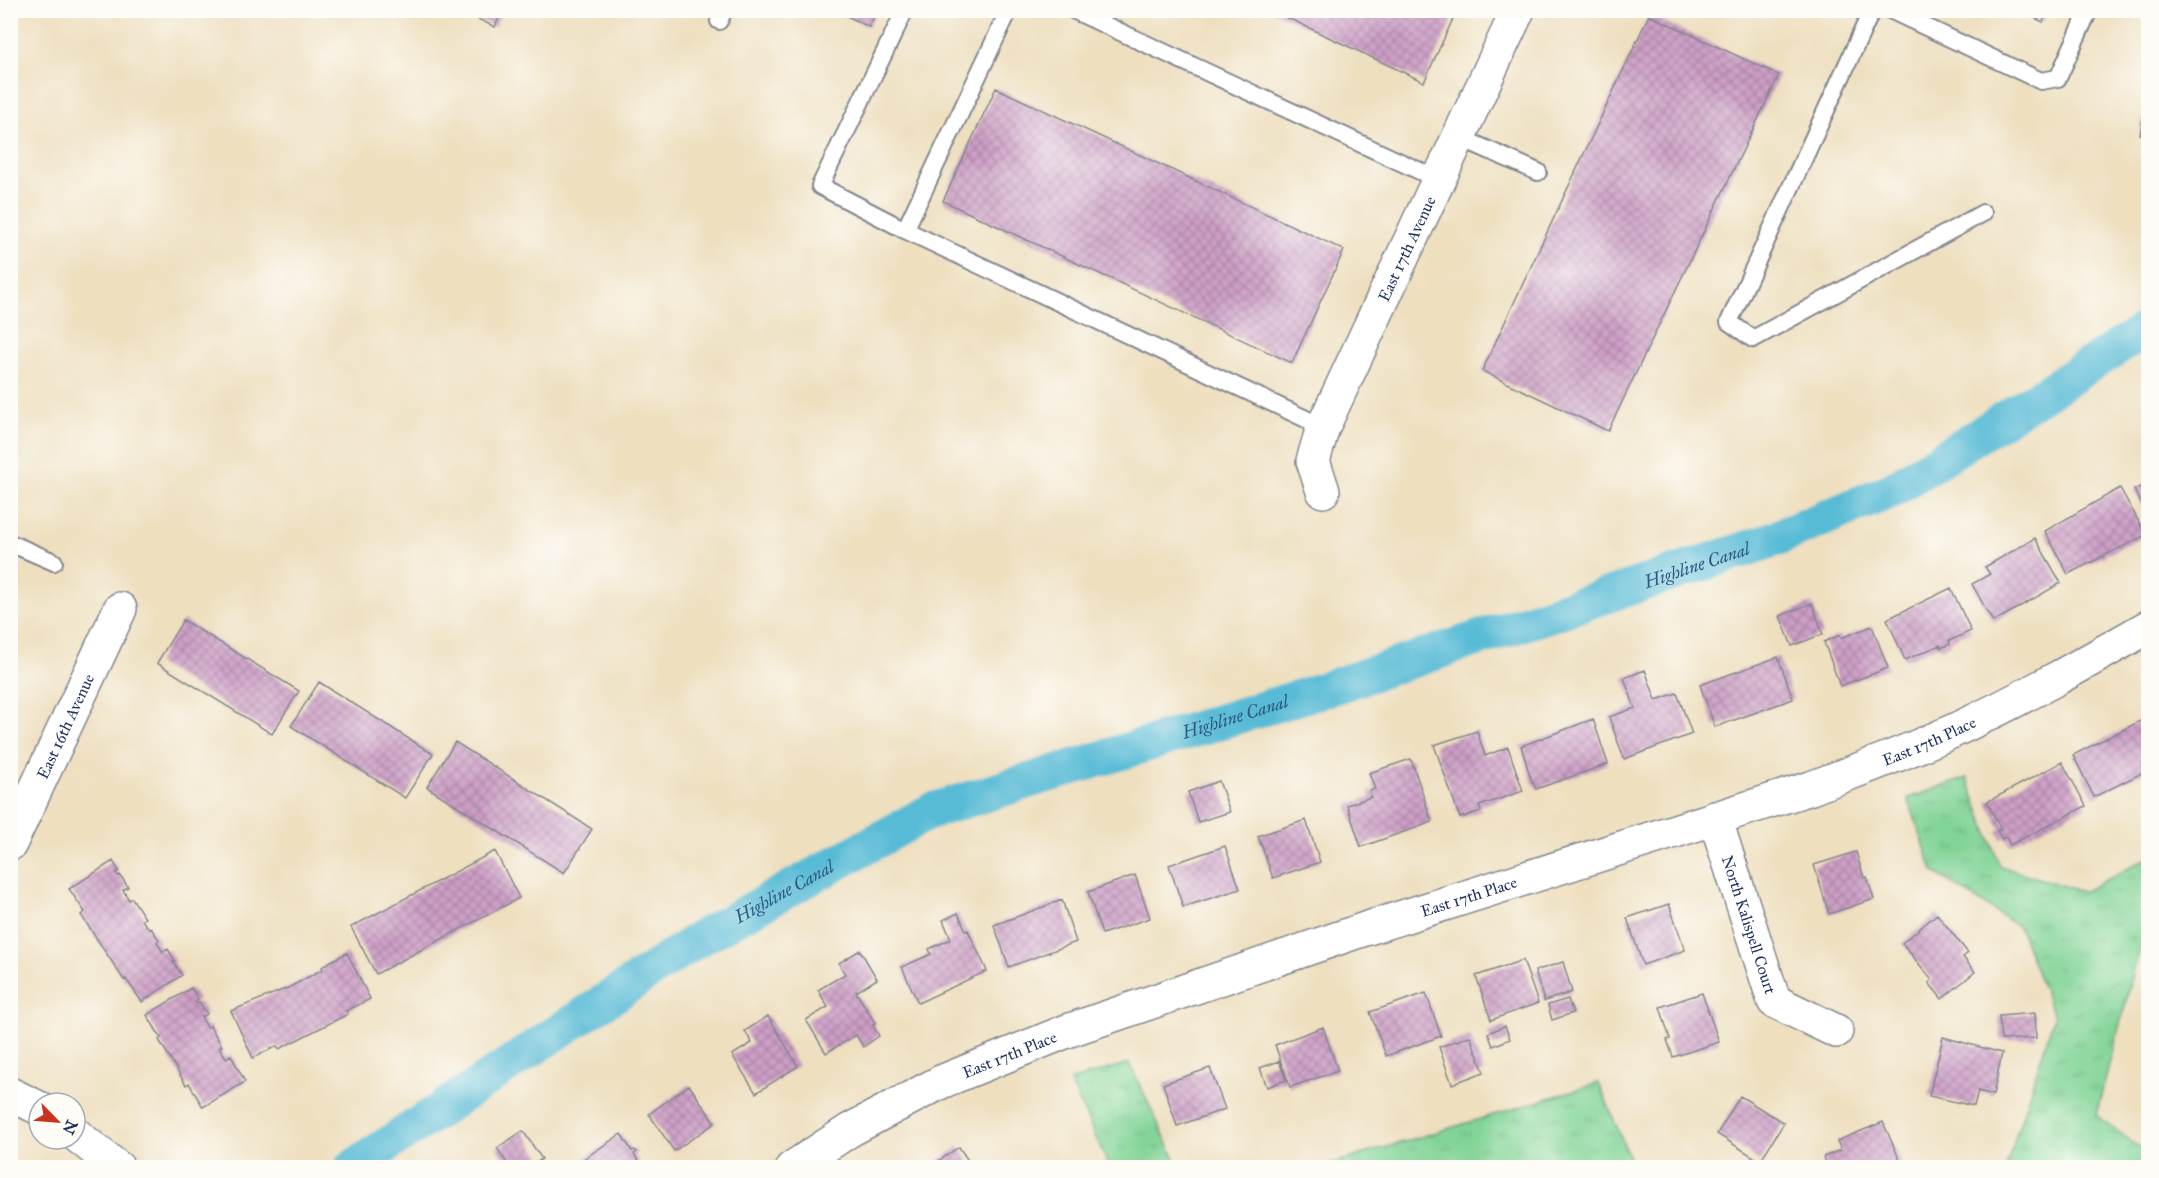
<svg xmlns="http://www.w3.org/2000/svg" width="2159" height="1178" viewBox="0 0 2159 1178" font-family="'IM FELL Great Primer',serif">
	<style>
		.grass { fill: url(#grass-tufts); stroke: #4e827a; stroke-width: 1.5 }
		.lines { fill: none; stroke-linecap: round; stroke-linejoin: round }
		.canal { stroke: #58bbd6; stroke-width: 36 }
		.building { fill: url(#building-cross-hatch) }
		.lane-casing { stroke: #84878e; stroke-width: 20 }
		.street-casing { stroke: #84878e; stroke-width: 36 }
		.lane { stroke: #fff; stroke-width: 16 }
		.street { stroke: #fff; stroke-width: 33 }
		.labels { text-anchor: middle; stroke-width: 4.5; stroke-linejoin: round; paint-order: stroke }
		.street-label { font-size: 16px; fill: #1b2f5e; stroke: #fdfcf7 }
		.water-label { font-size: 18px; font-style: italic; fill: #2d5982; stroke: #fdfcf7 }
	</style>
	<defs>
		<pattern id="grass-tufts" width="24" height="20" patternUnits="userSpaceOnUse" patternTransform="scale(1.5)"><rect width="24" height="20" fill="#82d496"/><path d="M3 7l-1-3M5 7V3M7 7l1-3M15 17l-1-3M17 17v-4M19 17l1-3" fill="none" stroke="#70b684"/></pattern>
		<pattern id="building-cross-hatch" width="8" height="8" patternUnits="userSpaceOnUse" patternTransform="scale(1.5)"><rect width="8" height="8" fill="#ce9fc6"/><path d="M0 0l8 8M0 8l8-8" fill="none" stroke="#a682a4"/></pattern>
	</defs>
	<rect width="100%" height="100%" fill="#fdfcf7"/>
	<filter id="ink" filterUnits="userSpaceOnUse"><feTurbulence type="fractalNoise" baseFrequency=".0167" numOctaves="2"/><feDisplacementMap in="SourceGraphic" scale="12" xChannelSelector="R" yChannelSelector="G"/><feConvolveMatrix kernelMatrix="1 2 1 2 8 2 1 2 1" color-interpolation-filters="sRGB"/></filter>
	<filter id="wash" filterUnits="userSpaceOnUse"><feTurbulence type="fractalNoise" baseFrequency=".008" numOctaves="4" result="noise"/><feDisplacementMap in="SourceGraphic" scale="24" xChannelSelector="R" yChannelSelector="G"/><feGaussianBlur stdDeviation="1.35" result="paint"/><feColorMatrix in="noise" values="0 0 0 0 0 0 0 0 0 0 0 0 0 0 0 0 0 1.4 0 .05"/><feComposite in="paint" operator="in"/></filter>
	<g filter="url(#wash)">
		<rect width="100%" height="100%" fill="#eedfbf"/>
		<path class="grass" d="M1967 778 2000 866 2083 892 2148 858V917L2096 1115 2148 1154V1167H2006L2054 1017 2019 927 1933 871 1908 798Z
			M1129 1063 1179 1167H1110L1108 1164 1070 1081Z
			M1599 1083 1633 1167H1321Z"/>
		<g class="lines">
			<path class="canal" id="s1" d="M352 1168 702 937 931 811 1329 688 1767 542 1890 491 2148 328"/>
		</g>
		<g id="blocks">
			<path class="building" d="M459 10H502L495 27Z
				M835 10H877L869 27Z
				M1271 10H1457L1424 82Z
				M2018 10H2048L2043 22Z
				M1649 15 1779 75 1608 431 1482 371Z
				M996 88 1344 250 1292 363 943 201Z
				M2147 102H2148V136L2140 134Z
				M2148 483V516L2134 490Z
				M2120 488 2146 535 2068 574 2045 531Z
				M2035 538 2061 583 1993 622 1972 584 1990 574 1985 567Z
				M1951 588 1971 631 1949 641 1950 644 1941 648 1940 645 1905 660 1887 619Z
				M1812 603 1823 634 1792 646 1780 616Z
				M183 620 299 691 272 734 157 663Z
				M1872 626 1888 668 1840 686 1824 642 1840 635 1841 638Z
				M1778 657 1793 699 1715 727 1700 685Z
				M1645 670 1656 700 1677 693 1692 734 1624 759 1609 717 1635 708 1624 678Z
				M319 682 433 754 405 798 291 726Z
				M2146 718 2148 722V770L2094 797 2073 755Z
				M1593 719 1608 764 1536 789 1531 779 1521 746Z
				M1477 731 1485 756 1508 747 1523 791 1479 806 1481 811 1460 818 1434 745Z
				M455 742 592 829 564 873 427 787Z
				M1411 759 1432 822 1361 847 1347 805 1371 797 1369 791 1375 789 1369 773Z
				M2062 762 2086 806 2010 845 2006 837 2002 839 1997 831 2001 829 1987 802Z
				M1219 781 1230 812 1198 822 1188 792Z
				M1306 820 1320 862 1273 878 1258 836Z
				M1225 846 1240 889 1183 907 1169 865Z
				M495 851 519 898 376 974 351 927Z
				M1856 852 1864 878 1867 877 1874 899 1829 914 1814 865Z
				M113 861 119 871 116 873 118 876 120 875 128 887 123 890 129 900 132 898 145 918 142 920 149 929 151 928 159 940 157 942 163 952 168 949 175 961 173 962 182 975 142 1002 126 979 124 980 81 915 85 912 69 889Z
				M1135 875 1150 918 1102 934 1088 892Z
				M1062 900 1076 942 1009 967 994 925Z
				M1669 904 1685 950 1643 965 1627 918Z
				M958 913 966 931 968 930 987 971 918 1003 902 967 931 954 929 949 951 939 943 920Z
				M1937 914 1968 953 1963 957 1975 972 1942 999 1929 983 1932 980 1902 943Z
				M860 950 877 979 856 992 875 1023 873 1025 879 1036 863 1047 856 1035 826 1053 806 1020 828 1007 818 990 845 974 839 963Z
				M347 953 370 999 346 1011 348 1014 279 1049 277 1046 253 1058 231 1011 290 987 323 969 322 967 331 961Z
				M1523 960 1538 1003 1491 1020 1476 976Z
				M1563 962 1572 992 1544 1001 1535 971Z
				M191 988 198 999 195 1001 197 1004 199 1002 207 1014 201 1017 207 1027 210 1026 222 1046 219 1047 226 1058 231 1055 245 1082 203 1107 189 1083 186 1085 159 1040 161 1038 147 1015Z
				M1426 993 1441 1036 1386 1056 1370 1012Z
				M1702 993 1719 1042 1673 1057 1667 1040 1670 1039 1660 1007Z
				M1568 999 1573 1013 1552 1020 1548 1005Z
				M2035 1013 2036 1038 2001 1040 1999 1016Z
				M768 1016 798 1066 756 1093 732 1055 752 1043 745 1031Z
				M1505 1026 1510 1039 1493 1046 1488 1033Z
				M1323 1027 1338 1071 1290 1087 1275 1045Z
				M1470 1036 1484 1072 1452 1084 1439 1047Z
				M1943 1037 2002 1053 1993 1095 1978 1091 1974 1106 1929 1096Z
				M1279 1061 1286 1080 1267 1087 1260 1068Z
				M1210 1068 1225 1109 1177 1126 1163 1084Z
				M689 1085 715 1123 674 1151 649 1114Z
				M1740 1096 1784 1123 1760 1161 1717 1134Z
				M1883 1122 1901 1163 1890 1168H1827L1823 1157 1841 1150 1837 1141Z
				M523 1131 542 1159 528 1168H510L497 1148Z
				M621 1134 632 1151 635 1150 637 1152 634 1154 643 1168H570Z
				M959 1147 973 1168H928Z"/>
		</g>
	</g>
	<g filter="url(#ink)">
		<use href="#blocks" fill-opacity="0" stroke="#84878e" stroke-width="1.5"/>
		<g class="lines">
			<defs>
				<path id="lane" d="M905 10 820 186 905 230
					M1009 10 905 230 1323 427
					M1073 10 1439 180
					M1872 10 1729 322 1753 339 1983 213
					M1890 10 2041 81 2058 78 2089 10
					M719 21 724 10
					M1459 137 1538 172
					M10 543 54 562"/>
				<g id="street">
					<path id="s2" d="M1323 491 1313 461 1323 427 1518 10"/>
					<path id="s3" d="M1715 818 1774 1001 1836 1031"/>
					<path id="s4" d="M10 844 120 609"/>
					<path d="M10 1094 39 1108"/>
					<path d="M75 1134 118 1168"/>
					<path id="s5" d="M792 1168 850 1130 941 1082 1067 1031 1365 929 1811 788C1860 769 1909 752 1955 730 2022 699 2085 663 2148 627"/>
				</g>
			</defs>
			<use href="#lane" class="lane-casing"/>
			<use href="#street" class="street-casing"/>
			<use href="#lane" class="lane"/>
			<use href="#street" class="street"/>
		</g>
	</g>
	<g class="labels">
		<g class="street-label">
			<text dy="6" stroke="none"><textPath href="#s2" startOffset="264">East 17th Avenue</textPath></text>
			<text dy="6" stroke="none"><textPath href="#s4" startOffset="130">East 16th Avenue</textPath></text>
			<text dy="6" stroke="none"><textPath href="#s5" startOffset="1218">East 17th Place</textPath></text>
			<text dy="6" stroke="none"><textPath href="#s5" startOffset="732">East 17th Place</textPath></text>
			<text dy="6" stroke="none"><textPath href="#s3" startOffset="112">North Kalispell Court</textPath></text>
			<text dy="6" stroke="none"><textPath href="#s5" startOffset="246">East 17th Place</textPath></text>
		</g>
		<g class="water-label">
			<text dy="6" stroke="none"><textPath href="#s1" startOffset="1485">Highline Canal</textPath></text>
			<text dy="6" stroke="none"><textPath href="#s1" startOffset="999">Highline Canal</textPath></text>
			<text dy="6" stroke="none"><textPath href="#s1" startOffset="513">Highline Canal</textPath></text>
		</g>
	</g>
	<rect width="2159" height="1178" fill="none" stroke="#fdfcf7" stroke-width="36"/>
	<g transform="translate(57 1121) rotate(115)"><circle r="28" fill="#fdfcf7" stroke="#a3aaba" stroke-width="1.5"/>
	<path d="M0-4.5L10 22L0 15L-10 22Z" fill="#c8321e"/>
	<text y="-9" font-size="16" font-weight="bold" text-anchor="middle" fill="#1b2f5e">N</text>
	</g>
</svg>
